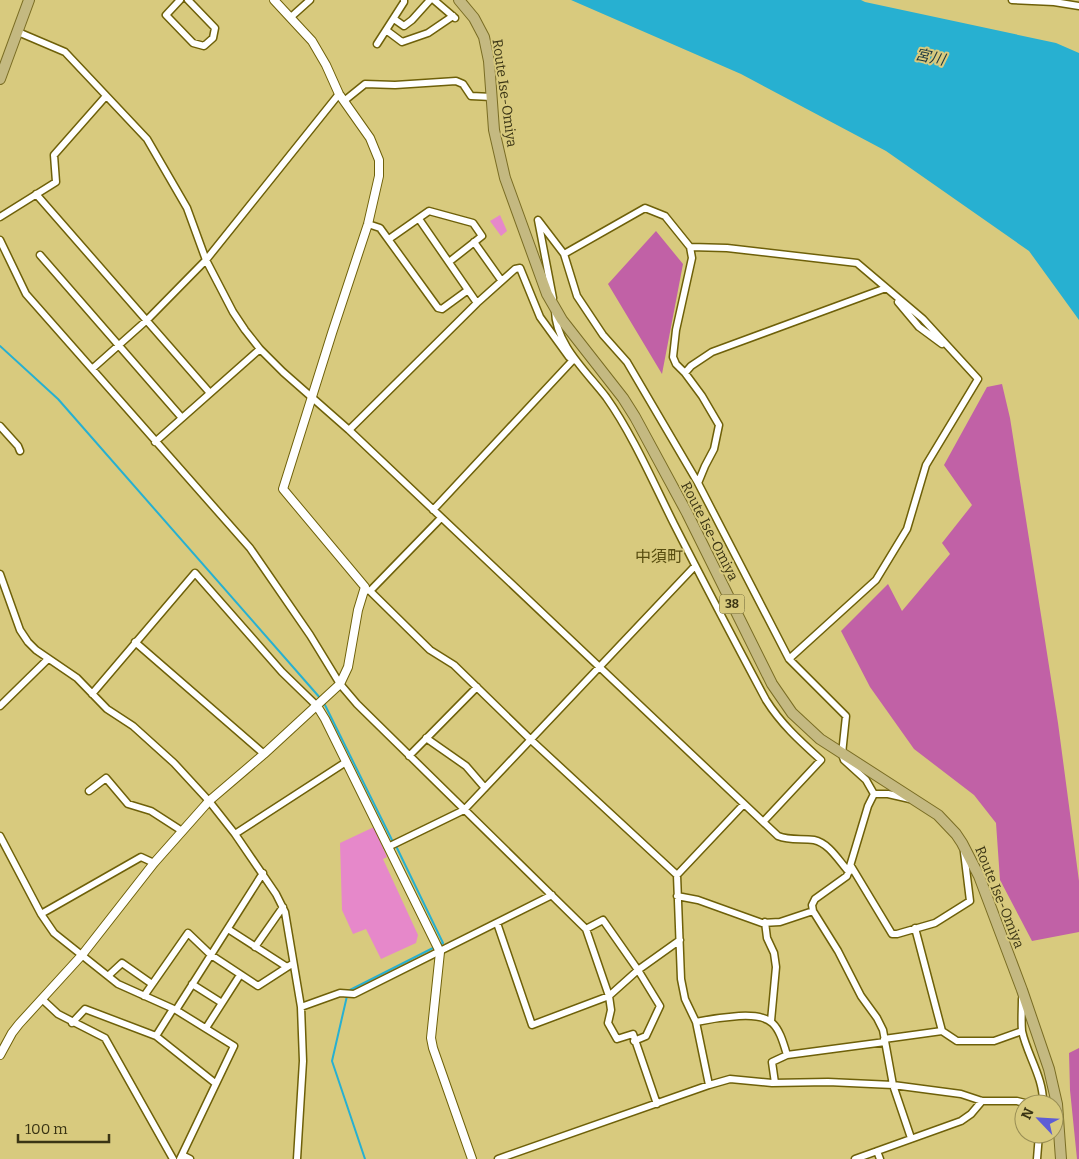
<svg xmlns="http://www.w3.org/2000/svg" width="1079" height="1159" viewBox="0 0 1079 1159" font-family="Bitter,'Noto Sans JP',serif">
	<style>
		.green { fill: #e688ca }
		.forest { fill: #c161a6 }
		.water { fill: #27b0d1 }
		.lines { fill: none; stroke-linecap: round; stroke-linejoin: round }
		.stream { stroke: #27b0d1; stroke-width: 2 }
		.minor-casing { stroke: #6e6009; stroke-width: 9 }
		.tertiary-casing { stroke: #6e6009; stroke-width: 10 }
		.primary-casing { stroke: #7a6d24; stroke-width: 12 }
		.minor { stroke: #fff; stroke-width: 6 }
		.tertiary { stroke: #fff; stroke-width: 8 }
		.primary { stroke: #c4b981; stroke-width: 10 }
		.labels { text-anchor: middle; stroke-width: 4; stroke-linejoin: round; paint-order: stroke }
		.shield { fill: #d8ca7e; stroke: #696134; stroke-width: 1 }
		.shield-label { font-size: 12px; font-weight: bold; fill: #3a3414 }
		.street-label { font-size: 14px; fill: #3a3414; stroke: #d8ca7e }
		.water-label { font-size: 15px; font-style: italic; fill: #1d3840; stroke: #d8ca7e }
		.quarter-label { font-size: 16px; fill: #574c0f; stroke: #d8ca7e }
	</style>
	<rect width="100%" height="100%" fill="#d8ca7e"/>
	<path class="green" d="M500 215 507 231 501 236 490 221Z
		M374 827 387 857 383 859 418 935 416 943 381 959 366 929 353 934 342 910 340 843Z"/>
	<path class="forest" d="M656 231 683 264 662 374 608 284Z
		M1002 384 1010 418 1058 723 1079 881V932L1032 941 1000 880 996 823 974 795 914 749 870 687 841 631 888 584 902 611 950 554 942 543 972 505 944 465 987 387Z
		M1079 1048V1159H1077L1070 1090 1069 1053Z"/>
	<path class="water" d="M571 0H861L865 2 1056 43 1079 53V320L1029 251 886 151 741 74Z"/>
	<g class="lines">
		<path class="stream" d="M0 346 58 399 321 699
			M324 703 393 842
			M396 846 443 943 439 945
			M348 991 435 947
			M347 996 332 1061 365 1159"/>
		<defs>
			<path id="minor" d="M180 0 166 15 193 43 204 46 213 38 215 28 188 0
				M434 0 455 18
				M1012 0 1054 2 1079 6
				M291 17 310 0
				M394 19 404 26 412 20 430 0
				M386 30 402 42 428 33 453 16
				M18 32 65 52 147 139 187 208 206 260 233 312 245 330 260 349 283 372 349 430 778 836C790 841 802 838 814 840 829 843 839 861 849 872
				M377 44 404 2V0
				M344 101 365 84 395 85 456 81 463 84 471 96 492 97
				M36 194 210 393
				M0 217 56 182 54 155 106 96
				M419 219 477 303
				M368 224 380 228 438 308 442 309 468 290
				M389 239 429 211 473 223 482 236 449 262
				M0 240 26 294 250 548 310 635 340 684 357 704 586 929 603 920 638 970 660 1006 646 1036 634 1041
				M474 242 501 280
				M564 254 645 208 665 216 690 247 727 248 857 263 923 319 978 379
				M40 255 182 418
				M553 298 538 220 564 254 577 296 603 335 627 362 698 483 789 659 846 716 842 754 844 760 866 780 874 794
				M898 302 919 327 942 344
				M555 310C555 344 587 372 606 397 633 435 653 482 674 524 704 583 735 642 766 700 781 724 800 741 821 760L763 822
				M92 369 147 320 206 260 339 94
				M685 373 676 364 673 357 676 330 692 258 690 247
				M0 426 18 446 20 451
				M349 430 477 303 515 269 520 268 540 317 569 357
				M155 442 260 349
				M698 483 705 466 714 449 719 425 702 396 685 373 691 366 712 352 886 288
				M433 510 572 361 575 360
				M0 574 20 630 28 642 36 650 77 678 107 709 133 726 174 763 209 801 235 834 276 894 285 912 301 1007 303 1061 297 1159
				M365 590 370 591 430 650 454 665 531 740 677 875
				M370 591 441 518
				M135 642 264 754
				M789 659 876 580 907 529 926 465 978 379
				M92 694 195 573 282 672 317 706
				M0 706 48 659
				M426 738 466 766 485 788
				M409 756 477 687
				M89 791 106 778 128 804 151 811 182 831
				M874 794 868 806 847 876 815 899 812 905 813 911 838 951 861 996 877 1018 883 1030 893 1085 911 1138
				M874 794H888L910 799
				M235 834 346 762
				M0 836 41 914 54 933 118 984 176 1010 263 873
				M388 847 464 810 695 566
				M851 866 892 934H897L935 923 970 901 964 852
				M677 896 698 900 762 923 780 922 813 911
				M41 914 141 857 154 863
				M765 922 767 938 774 953 776 967 771 1021
				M497 923 532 1025 609 996 638 970 680 940
				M915 928 942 1031
				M228 929 287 967
				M586 929 609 996 611 1010 608 1023 617 1039 633 1034 657 1104
				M255 947 283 907
				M108 976 122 963 152 984
				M192 984 222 1003
				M144 996 188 933 211 955 258 986 292 964
				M1022 999C1022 1009 1021 1021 1022 1031 1027 1055 1044 1078 1043 1104
				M43 1000 58 1014 105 1038 173 1159
				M301 1007 340 993 354 994 552 895
				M176 1010 234 1046 180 1159
				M696 1022C710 1019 724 1017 739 1016 773 1014 778 1024 787 1055L885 1042
				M72 1023 85 1009 156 1036 173 1009
				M206 1028 240 975
				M156 1036 215 1083
				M884 1039 942 1031 957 1041H994L1022 1031
				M775 1083 772 1062 787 1055
				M709 1085 696 1022 685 999 681 979 677 875 744 804
				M877 1151 880 1159
				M182 1155 190 1159
				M498 1159 709 1085 730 1079 772 1083 828 1082 893 1085 961 1094 982 1101H1017L1029 1104
				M855 1159 961 1121 971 1114 982 1101
				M1037 1159 1039 1134"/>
			<path id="tertiary" d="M317 706 325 719 440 952 431 1038 433 1048 472 1159
				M0 1055 12 1033 19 1024 82 955 154 863 209 801 264 754 340 684 348 667 358 610 365 587 283 489 332 333 368 224 379 176V160L370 138 339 94 326 65 312 41 274 0"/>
			<path id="primary" d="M459 0 474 18 484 37 489 61 494 130 505 178 547 294 562 320 623 398 635 417 687 513 772 684 792 713 820 739 938 815 956 834 962 843 979 876 1022 990 1049 1069 1057 1104 1061 1159
				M0 79 29 0"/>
		</defs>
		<use href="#minor" class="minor-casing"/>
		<use href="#tertiary" class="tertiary-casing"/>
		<use href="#primary" class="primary-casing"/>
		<use href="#minor" class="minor"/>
		<use href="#tertiary" class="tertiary"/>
		<use href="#primary" class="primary"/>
	</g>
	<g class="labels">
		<rect class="shield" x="719.5" y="594.5" width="25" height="19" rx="4"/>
		<g class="shield-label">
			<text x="732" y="608">38</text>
		</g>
		<g class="street-label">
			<text transform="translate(505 93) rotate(82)" y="5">Route Ise-Omiya</text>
			<text transform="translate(710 531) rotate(63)" y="5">Route Ise-Omiya</text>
			<text transform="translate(1000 897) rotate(68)" y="5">Route Ise-Omiya</text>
		</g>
		<g class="water-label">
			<text transform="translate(930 57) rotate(12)" y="5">宮川</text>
		</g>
		<g class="quarter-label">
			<text x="659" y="562">中須町</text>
		</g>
	</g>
	<g transform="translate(1039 1119) rotate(295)"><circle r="24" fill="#d8ca7e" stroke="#998e54"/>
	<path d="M0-4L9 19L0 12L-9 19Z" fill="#5e5dd5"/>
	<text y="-8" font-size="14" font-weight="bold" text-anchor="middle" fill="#3a3414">N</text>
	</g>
	<path d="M18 1134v8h91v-8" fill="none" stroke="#3a3414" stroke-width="2.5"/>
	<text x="25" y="1134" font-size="15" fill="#3a3414" stroke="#d8ca7e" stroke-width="4" paint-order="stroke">100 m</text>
</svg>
